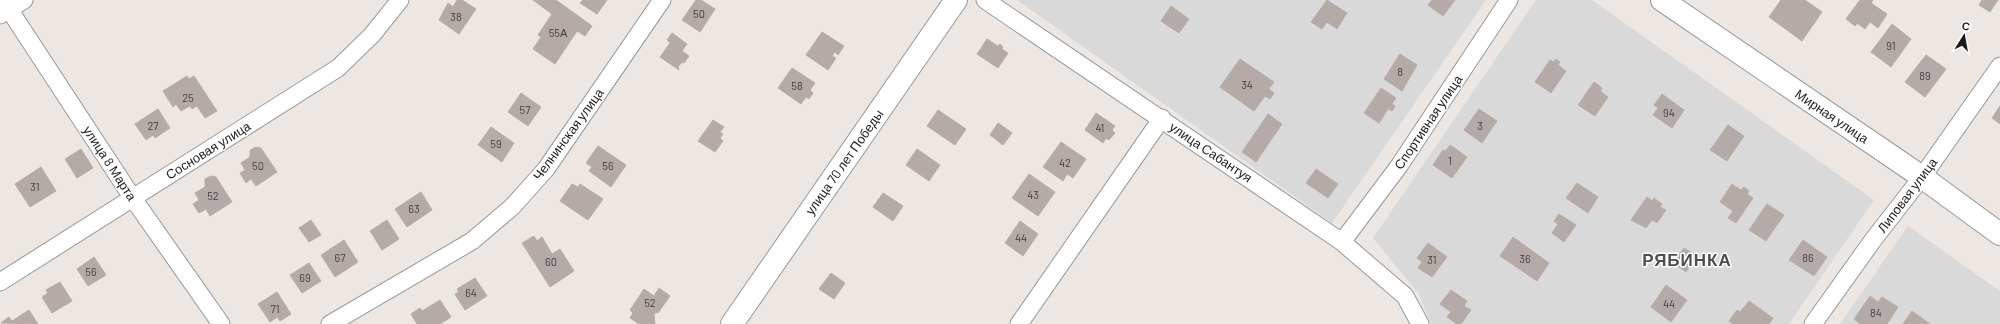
<svg xmlns="http://www.w3.org/2000/svg" width="2000" height="324" viewBox="0 0 2000 324" font-family="Barlow,sans-serif">
	<style>
		.residential { fill: #d9d9d9 }
		.building { fill: #b4aba8; stroke: #bbaca7 }
		.lines { fill: none; stroke-linecap: round; stroke-linejoin: round }
		.minor-casing { stroke: #989898; stroke-width: 19 }
		.tertiary-casing { stroke: #989898; stroke-width: 24 }
		.minor { stroke: #fff; stroke-width: 17 }
		.tertiary { stroke: #fff; stroke-width: 22 }
		.labels { text-anchor: middle; stroke-width: 3; stroke-linejoin: round; paint-order: stroke }
		.number-label { font-size: 11px; fill: #413f3e }
		.street-label { font-size: 13px; fill: #1b1b1b; stroke: #fff }
		.district-label { font-size: 17px; font-weight: bold; letter-spacing: 1px; fill: #4e4e4e; stroke: #fff }
	</style>
	<rect width="100%" height="100%" fill="#ece7e2"/>
	<path class="residential" d="M1017 0H1486L1332 223Z
		M1536 0H1592L1874 200 1789 324H1431L1419 294 1373 238Z
		M1908 226 2000 291V324H1840Z"/>
	<path class="building" d="M457 0H462L476 9 459 34 439 20 448 3 453 7Z
		M533 0H556L592 26 585 36 577 31 555 64 533 49 541 37 538 35 552 14Z
		M583 0H607L597 14 580 3Z
		M696 0H701L715 9 700 32 682 20Z
		M1327 0 1347 13 1337 29 1327 22 1322 29 1311 22Z
		M1432 0H1455L1443 16 1428 5Z
		M1781 0H1805L1822 12 1802 41 1769 17Z
		M1860 0H1873L1871 3 1887 14 1878 28 1870 22 1865 29 1857 23 1855 26 1846 19Z
		M1982 0H1998L1990 12 1979 5Z
		M1171 6 1189 19 1179 33 1161 21Z
		M1892 24 1911 39 1891 67 1871 52Z
		M822 32 844 46 838 55 835 52 832 56 836 58 828 70 806 55Z
		M672 33 687 44 682 51 689 56 684 63 682 62 678 67 679 70 660 57 670 43 667 40Z
		M987 39 998 46 1000 44 1003 47 1002 49 1008 53 998 68 977 54Z
		M1400 54 1417 65 1402 91 1384 79Z
		M1926 55 1946 69 1925 97 1905 82Z
		M1240 59 1274 82 1269 89 1274 93 1270 99 1265 96 1254 111 1220 87Z
		M1556 59 1560 62 1558 65 1566 71 1551 93 1535 82 1550 60 1554 62Z
		M792 68 815 83 810 90 813 93 809 99 806 97 801 104 778 88Z
		M187 76 189 79 194 76 217 111 205 118 197 106 192 109 190 106 181 111 176 104 173 107 163 91Z
		M1594 82 1602 88 1600 91 1608 97 1595 116 1578 105Z
		M1381 88 1396 98 1392 104 1395 106 1392 111 1388 109 1379 123 1364 113Z
		M521 93 541 107 528 126 508 112Z
		M1662 94 1684 110 1672 128 1653 115 1658 108 1654 105Z
		M2000 106V124L1992 118Z
		M158 109 170 128 155 138 153 135 146 140 135 124Z
		M1479 109 1497 121 1482 143 1464 130Z
		M938 110 966 129 955 145 927 126Z
		M1096 113 1115 126 1112 130 1115 133 1109 140 1106 138 1103 143 1085 130Z
		M1268 114 1282 124 1256 162 1242 152Z
		M713 120 724 127 720 132 723 134 720 138 723 141 715 152 698 141Z
		M998 123 1012 133 1003 145 990 135Z
		M1728 125 1744 136 1727 161 1710 150Z
		M491 127 514 143 502 162 478 145Z
		M1061 142 1086 159 1073 178 1067 174 1063 181 1043 167Z
		M1450 145 1467 157 1452 178 1433 165 1443 150 1446 151Z
		M598 146 626 165 611 187 589 171 592 167 586 163Z
		M256 147 261 148 277 172 256 186 251 179 246 183 240 173 245 170 241 163 250 157V150Z
		M81 149 93 168 77 178 65 159Z
		M917 149 940 165 929 181 906 165Z
		M41 167 56 191 30 207 15 184Z
		M1316 169 1338 184 1328 198 1306 183Z
		M1029 174 1055 192 1038 216 1012 198Z
		M211 176 216 177 232 202 210 216 206 209 199 213 193 204 199 200 195 193 205 187V179Z
		M1577 183 1598 197 1588 213 1566 198Z
		M572 184 578 187 580 184 603 199 588 220 560 201Z
		M1732 184 1741 190 1744 187 1749 191 1747 194 1753 198 1736 223 1728 218 1733 211 1720 202Z
		M421 192 432 210 407 227 395 209Z
		M883 193 903 206 893 221 873 207Z
		M1647 197 1652 201 1654 198 1662 204 1660 207 1666 210 1657 223 1652 220 1646 228 1631 220Z
		M1767 204 1784 215 1766 241 1749 230Z
		M1559 214 1576 225 1564 242 1552 233 1558 224 1554 221Z
		M311 220 321 235 309 242 299 228Z
		M387 220 399 239 382 250 370 231Z
		M1020 221 1038 234 1023 256 1005 243Z
		M534 236 537 241 542 237 552 254 560 249 574 271 550 287 522 243Z
		M1513 237 1549 263 1537 281 1500 256Z
		M344 240 358 262 335 277 321 255Z
		M1803 240 1827 257 1814 276 1789 260Z
		M1428 243 1447 257 1432 277 1418 268 1422 262 1417 258Z
		M1684 248 1697 256 1686 272 1673 263Z
		M94 257 106 275 88 286 77 269Z
		M309 263 321 281 302 293 290 275Z
		M831 273 845 283 834 299 819 289Z
		M475 278 487 296 465 310 455 294 459 292 457 289Z
		M60 282 72 301 52 313 42 297 48 293 46 290Z
		M1666 285 1687 300 1671 322 1651 307Z
		M659 288 670 296 658 313 656 312 654 315 655 324H639L630 318 633 313 630 310 644 289 654 296Z
		M1451 290 1467 301 1464 306 1471 310 1461 324H1457L1447 317 1451 312 1440 304Z
		M277 292 291 314 280 321 277 317 270 322 258 304Z
		M1870 296 1878 302 1882 297 1898 307 1887 324H1860L1854 319Z
		M440 300 451 317 440 324H417L411 314 420 308 422 311Z
		M1749 301 1773 318 1769 324H1733L1729 321 1737 310 1740 312Z
		M29 310 38 324 1 323 9 317 12 321Z
		M1912 311 1930 324H1903Z"/>
	<g class="lines">
		<defs>
			<path id="minor" d="M3 0 132 197 221 324
				M985 0 1342 242 1405 296 1420 324
				M0 15 24 0
				M1342 242 1399 166 1509 0
				M0 282 338 68 372 35 400 0
				M330 324 472 241 512 207 546 169 662 0
				M1019 324 1162 118
				M1813 324 1873 240 1922 177 2000 66"/>
			<path id="tertiary" d="M1662 0 1922 177 2000 234
				M732 324 956 0"/>
		</defs>
		<use href="#minor" class="minor-casing"/>
		<use href="#tertiary" class="tertiary-casing"/>
		<use href="#minor" class="minor"/>
		<use href="#tertiary" class="tertiary"/>
	</g>
	<g class="labels">
		<g class="number-label">
			<text x="699" y="18">50</text>
			<text x="456" y="21">38</text>
			<text x="558" y="37">55А</text>
			<text x="1891" y="50">91</text>
			<text x="1400" y="76">8</text>
			<text x="1925" y="80">89</text>
			<text x="1247" y="89">34</text>
			<text x="797" y="90">58</text>
			<text x="188" y="102">25</text>
			<text x="525" y="114">57</text>
			<text x="1669" y="117">94</text>
			<text x="153" y="130">27</text>
			<text x="1480" y="130">3</text>
			<text x="1100" y="132">41</text>
			<text x="496" y="148">59</text>
			<text x="1450" y="165">1</text>
			<text x="1065" y="167">42</text>
			<text x="258" y="170">50</text>
			<text x="608" y="170">56</text>
			<text x="35" y="191">31</text>
			<text x="1033" y="199">43</text>
			<text x="213" y="200">52</text>
			<text x="414" y="213">63</text>
			<text x="1021" y="242">44</text>
			<text x="340" y="262">67</text>
			<text x="1808" y="262">86</text>
			<text x="1525" y="263">36</text>
			<text x="1432" y="264">31</text>
			<text x="551" y="266">60</text>
			<text x="91" y="276">56</text>
			<text x="305" y="282">69</text>
			<text x="471" y="297">64</text>
			<text x="650" y="307">52</text>
			<text x="1669" y="308">44</text>
			<text x="275" y="313">71</text>
			<text x="1876" y="317">84</text>
		</g>
		<g class="street-label">
			<text transform="translate(1832 116) rotate(34)" y="5">Мирная улица</text>
			<text transform="translate(1428 122) rotate(-56)" y="5">Спортивная улица</text>
			<text transform="translate(568 134) rotate(-54)" y="5">Челнинская улица</text>
			<text transform="translate(208 150) rotate(-32)" y="5">Сосновая улица</text>
			<text transform="translate(1211 152) rotate(34)" y="5">улица Сабантуя</text>
			<text transform="translate(844 162) rotate(-55)" y="5">улица 70 лет Победы</text>
			<text transform="translate(110 163) rotate(57)" y="5">улица 8 Марта</text>
			<text transform="translate(1907 195) rotate(-53)" y="5">Липовая улица</text>
		</g>
		<g class="district-label">
			<text x="1687" y="266">РЯБИНКА</text>
		</g>
	</g>
	<g transform="translate(1964 36) rotate(11)" stroke="#ffffff" stroke-width="3" paint-order="stroke">
	<path d="M0-3L7 15L0 10L-7 15Z" fill="#1b1b1b"/>
	<text y="-6" font-size="11" font-weight="bold" text-anchor="middle" fill="#1b1b1b">С</text>
	</g>
</svg>
